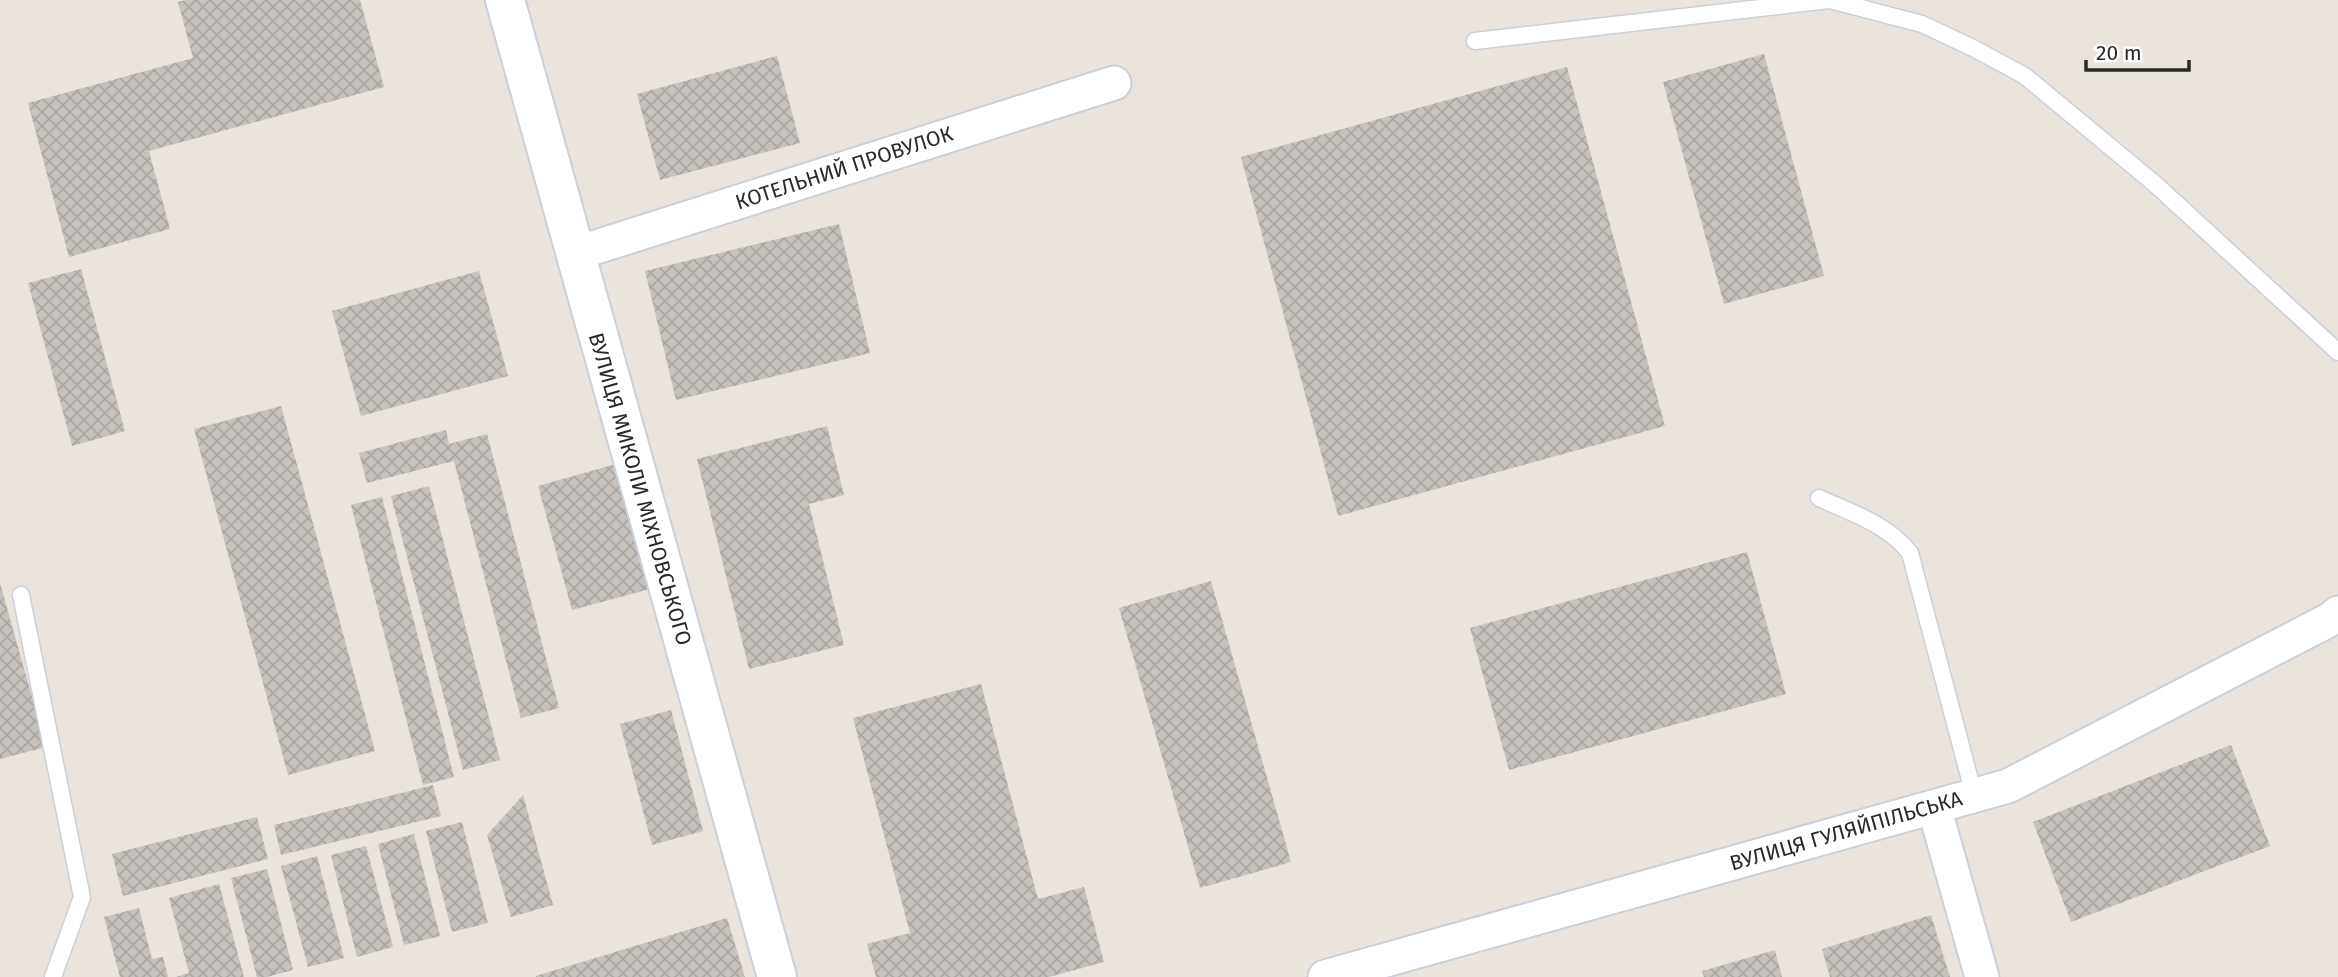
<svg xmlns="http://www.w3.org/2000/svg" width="2338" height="977" viewBox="0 0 2338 977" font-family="'Fira Sans',sans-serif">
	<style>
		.building { fill: url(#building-cross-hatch) }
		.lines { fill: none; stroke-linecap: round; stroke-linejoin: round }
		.service-casing { stroke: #cbcfda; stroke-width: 19 }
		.minor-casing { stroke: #cbcfda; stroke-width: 37 }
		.tertiary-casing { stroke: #cbcfda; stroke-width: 42 }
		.service { stroke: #fff; stroke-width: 16 }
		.minor { stroke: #fff; stroke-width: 33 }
		.tertiary { stroke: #fff; stroke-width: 38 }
		.labels { text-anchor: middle; stroke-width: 7; stroke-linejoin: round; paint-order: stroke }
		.street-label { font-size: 21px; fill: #2a2a2a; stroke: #fff }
	</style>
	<defs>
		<pattern id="building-cross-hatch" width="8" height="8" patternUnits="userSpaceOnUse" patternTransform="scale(1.75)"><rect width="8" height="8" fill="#c6c1bc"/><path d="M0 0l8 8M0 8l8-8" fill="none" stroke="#aaa6a2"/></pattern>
	</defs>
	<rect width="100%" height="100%" fill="#ebe4dd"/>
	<path class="building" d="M185 0H360L384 87 149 151 170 229 69 257 28 103 193 58 178 2Z
		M1764 54 1824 276 1724 304 1663 82Z
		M777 56 800 143 660 180 637 94Z
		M1567 67 1665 426 1338 516 1241 157Z
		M839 224 870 353 676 400 645 271Z
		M81 269 125 431 72 446 28 283Z
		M479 271 508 376 361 416 332 311Z
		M281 406 375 751 288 775 194 429Z
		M827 426 844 495 809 504 844 645 749 669 697 459Z
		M446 430 449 444 487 434 559 708 521 718 454 461 367 483 359 453Z
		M616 464 650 589 572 610 538 486Z
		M429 486 500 760 463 770 391 496Z
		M382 497 454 777 423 785 351 505Z
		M1747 552 1786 694 1509 770 1470 628Z
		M1211 581 1291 862 1200 888 1119 608Z
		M0 583 46 747 0 759Z
		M981 684 1038 899 1084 887 1104 962 1049 977H876L867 944 910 933 853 718Z
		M671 710 703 831 652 845 620 724Z
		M2231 745 2270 846 2071 922 2033 822Z
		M433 785 441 816 281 855 274 825Z
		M523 795 553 905 511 917 487 835Z
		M257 817 268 859 123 896 112 854Z
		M462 822 488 923 452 932 426 831Z
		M414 834 440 936 404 945 378 844Z
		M366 846 393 947 357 957 331 855Z
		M317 856 344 958 308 967 281 866Z
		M267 869 293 970 267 977H257L231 878Z
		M219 884 244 977H176L189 973 169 898Z
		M139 908 152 959 163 957 168 977H120L104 917Z
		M1931 915 1950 977H1830L1822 949Z
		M727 918 745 977H536V976Z
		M1775 950 1782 977H1704L1702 971Z"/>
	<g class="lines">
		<defs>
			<path id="service" d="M1830 0 1922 24 1973 48 2025 76 2155 184 2338 352
				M1475 41 1829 0
				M1819 498C1852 513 1887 524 1910 553L1974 795
				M21 595 82 897 53 977"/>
			<path id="minor" d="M574 254 1114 83
				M1934 807 1982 977
				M1325 977 2008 786 2331 619 2338 613"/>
			<path id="tertiary" d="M505 0 777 977"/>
		</defs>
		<use href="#service" class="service-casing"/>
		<use href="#minor" class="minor-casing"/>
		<use href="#tertiary" class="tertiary-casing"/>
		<use href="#service" class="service"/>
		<use href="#minor" class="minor"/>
		<use href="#tertiary" class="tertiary"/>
	</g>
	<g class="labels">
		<g class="street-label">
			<text transform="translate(844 168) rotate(-18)" y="7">КОТЕЛЬНИЙ ПРОВУЛОК</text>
			<text transform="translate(640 489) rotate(74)" y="7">ВУЛИЦЯ МИКОЛИ МІХНОВСЬКОГО</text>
			<text transform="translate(1846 831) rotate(-16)" y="7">ВУЛИЦЯ ГУЛЯЙПІЛЬСЬКА</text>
		</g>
	</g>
	<path d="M2086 60v10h103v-10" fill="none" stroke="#2a2a2a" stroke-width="3.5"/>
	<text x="2096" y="60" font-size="21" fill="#2a2a2a" stroke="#ffffff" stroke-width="5" paint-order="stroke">20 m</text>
</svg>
